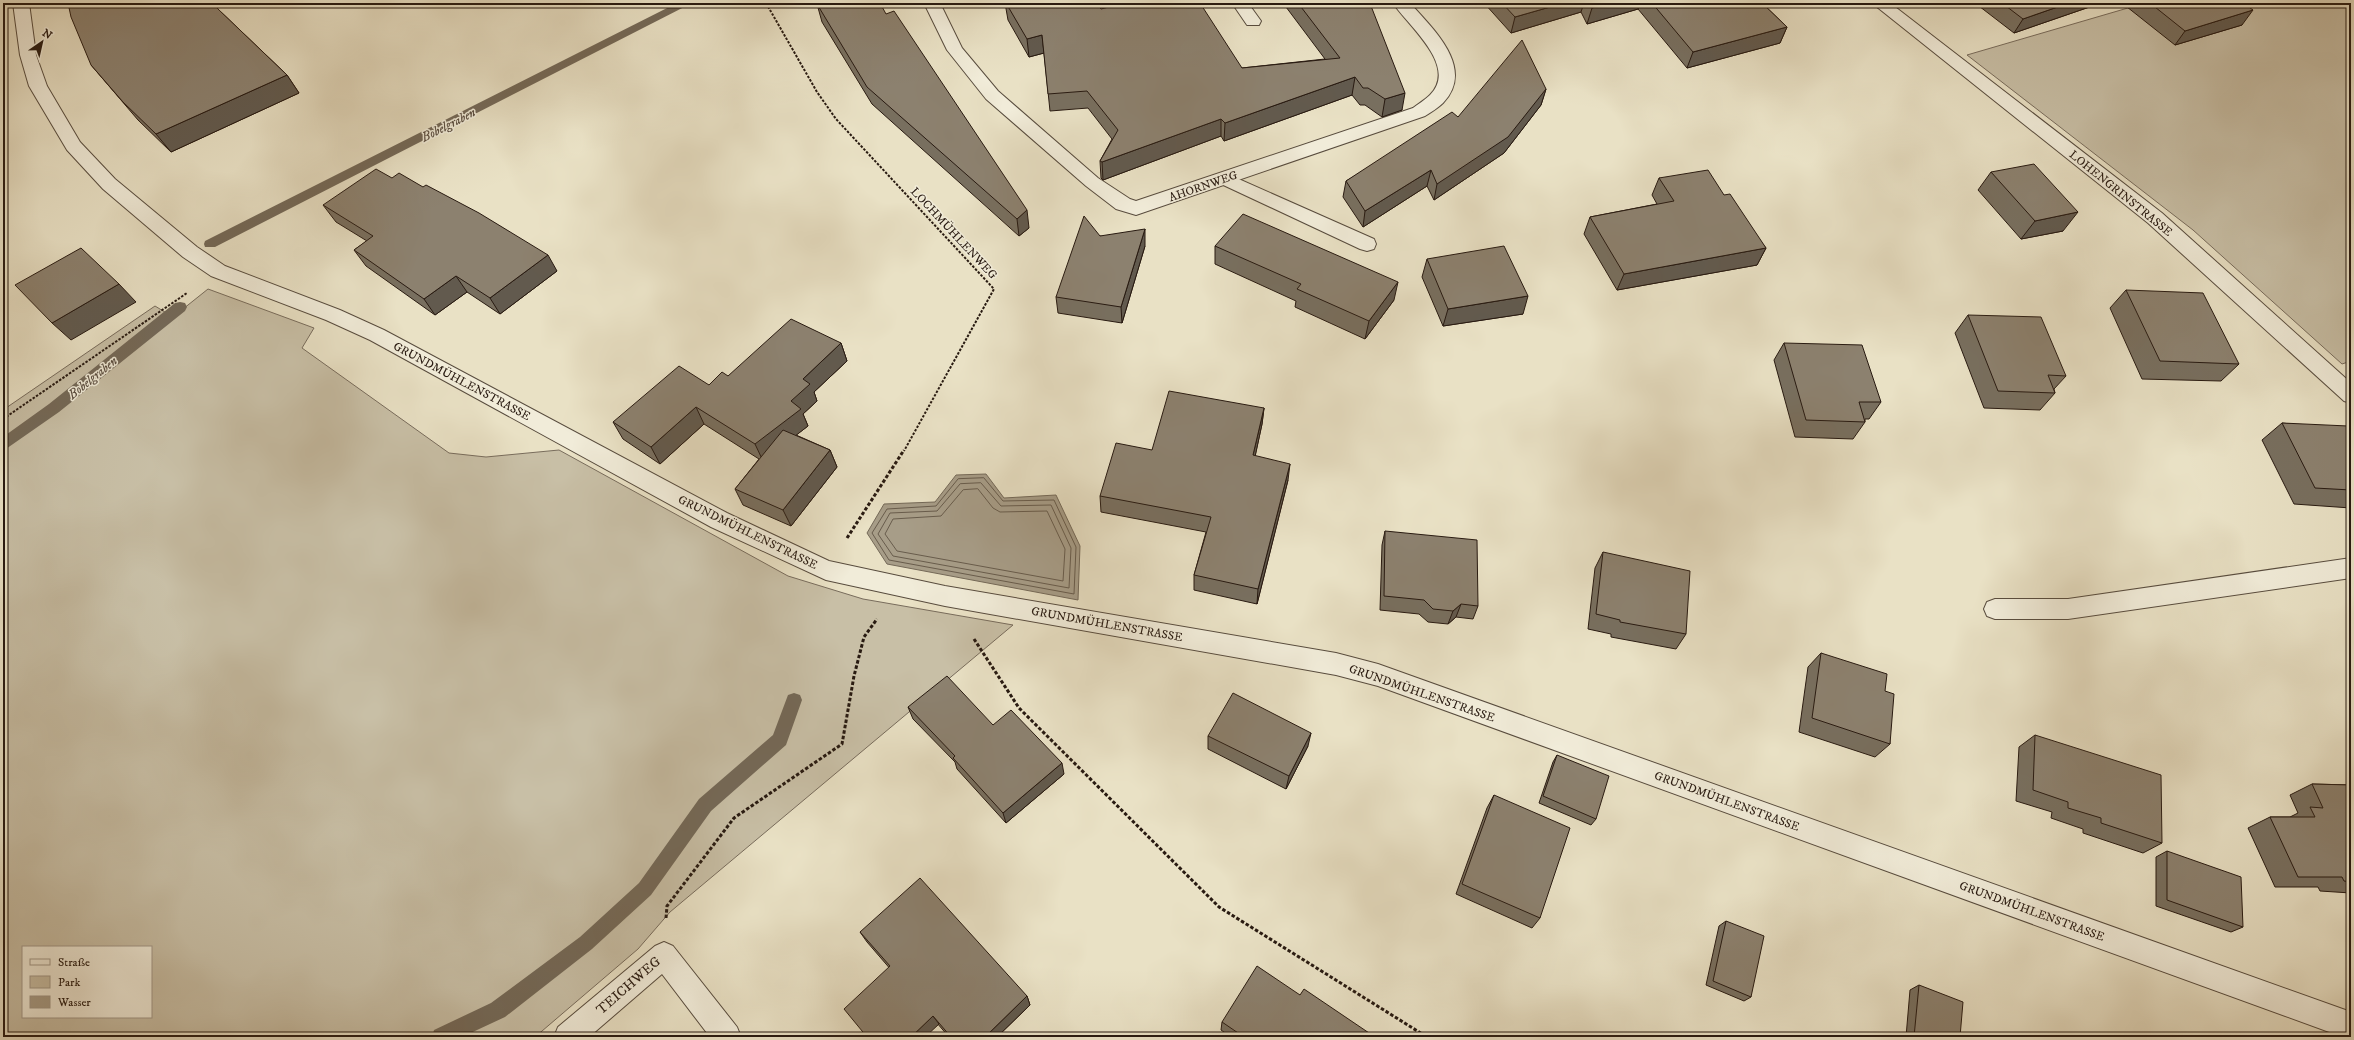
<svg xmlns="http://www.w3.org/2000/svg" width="2354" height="1040" viewBox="0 0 2354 1040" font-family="'IM FELL DW Pica',serif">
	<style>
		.green { fill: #c8bfa6; stroke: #786c5c; fill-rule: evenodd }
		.water { fill: #a79d88; stroke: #746958 }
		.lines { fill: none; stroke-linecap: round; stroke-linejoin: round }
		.shore { stroke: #685c4c; stroke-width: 1 }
		.stream { fill: #746958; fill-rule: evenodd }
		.service-casing { stroke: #584c3e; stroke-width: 2 }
		.minor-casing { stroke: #584c3e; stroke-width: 2 }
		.path-far1 { stroke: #281a11; stroke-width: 2; stroke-dasharray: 2.5 1.5; stroke-linecap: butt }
		.path { stroke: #281a11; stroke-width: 3; stroke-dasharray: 3.5 2; stroke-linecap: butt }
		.service { fill: #f1ecd9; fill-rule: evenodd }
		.minor { fill: #f1ecd9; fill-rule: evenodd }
		.wall { fill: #786f5f; stroke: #281a11 }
		.shaded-wall { fill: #625a4e; stroke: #281a11 }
		.building { fill: #8c816f; stroke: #281a11 }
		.labels { text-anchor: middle; stroke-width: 3; stroke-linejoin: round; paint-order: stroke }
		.street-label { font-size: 12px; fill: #281a11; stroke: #f1ecd9 }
		.water-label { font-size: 13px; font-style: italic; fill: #5b4e41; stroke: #f1ecd9 }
		.near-street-label { font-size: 14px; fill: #281a11; stroke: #f1ecd9 }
	</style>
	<rect width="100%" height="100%" fill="#e9e1c5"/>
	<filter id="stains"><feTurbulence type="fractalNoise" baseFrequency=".005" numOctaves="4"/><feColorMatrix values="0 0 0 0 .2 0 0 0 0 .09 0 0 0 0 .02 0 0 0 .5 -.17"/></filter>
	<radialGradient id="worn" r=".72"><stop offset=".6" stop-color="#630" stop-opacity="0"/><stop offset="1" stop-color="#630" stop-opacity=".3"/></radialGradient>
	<path class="green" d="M2145 3H2351V361L2342 364 2193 230 1967 55Z
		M208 289 314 328 302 348 449 453 486 457 559 450 788 576 863 599 1013 625 670 912 638 949 535 1037H7L3 1022V410L155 306 173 317ZM23 947H151V1017H23Z"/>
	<path class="water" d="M986 474 1004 498 1056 495 1080 546 1078 600 887 564 867 533 884 504 935 502 956 475Z"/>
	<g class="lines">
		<path class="shore" d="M984 478 1003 501 1054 500 1076 547 1074 594 889 560 872 533 887 509 936 506 958 479Z
			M981 483 1001 506 1051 505 1071 548 1069 588 893 556 878 534 890 513 937 511 960 484Z
			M978 489 993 508 1000 512 1047 511 1065 549 1063 581 897 551 885 534 893 519 941 516 963 490Z"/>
		<path class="stream" d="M677 3H692L215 247H205L204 244 205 241Z
			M180 302 185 303 187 307 185 311 59 412 3 451V437L49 404 175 303Z
			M794 693 800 695 802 700 786 745 711 811 651 895 592 949 505 1017 462 1037H432L434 1030 491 1003 580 937 639 883 699 799 773 735 788 695Z"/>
		<defs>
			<path id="service" d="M1232 3H1248L1261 21 1259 25H1247Z
				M1225 173 1374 239 1376 244 1374 249 1367 251 1360 249 1219 183 1216 179 1219 175Z
				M2351 558V578L2068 619H1995L1987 616 1984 609 1987 602 1995 599H2068Z"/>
			<path id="minor" d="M13 3H29L36 55 47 86 80 142 115 179 197 247 225 266 340 310 384 330 727 513 829 561 945 586 1336 653 1378 664 2351 1012V1037H2343L1378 686 1336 675 945 606 826 580 711 527 370 340 326 320 211 276 183 257 103 189 67 150 29 86 20 55Z
				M924 3H940L962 48 998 91 1098 178 1130 199 1136 201 1413 108C1418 104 1425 100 1430 95 1459 66 1408 26 1393 3H1410C1433 29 1476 68 1443 103 1438 108 1431 112 1425 116L1136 215 1116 209 1086 186 986 99 947 50Z
				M1872 3H1890L2162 213 2351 383V403L2344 401 2148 223Z
				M664 942 673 946 737 1027 741 1037H710L662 974 589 1037H554L558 1027 655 946Z"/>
		</defs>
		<use href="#service" class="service-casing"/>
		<use href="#minor" class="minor-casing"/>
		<path class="path-far1" d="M766 3 817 92 836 119 994 289 904 451
			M3 419 187 293"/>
		<path class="path" d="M847 538 904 450
			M974 639 1019 708 1219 907 1427 1037
			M666 918 667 906 734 818 842 744 854 676 864 637 877 619"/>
		<use href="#service" class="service"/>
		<use href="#minor" class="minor"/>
	</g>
	<path class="wall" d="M1005 3 1101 9 1242 68 1325 59 1283 3H1369L1402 110 1382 117 1365 105H1360L1352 95 1224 141 1221 136 1103 180 1101 178 1100 161 1112 139 1088 108 1050 111 1044 53 1029 57 1008 20Z
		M1484 3H1762L1787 27 1780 43 1687 68 1638 9 1587 24 1581 12 1511 33Z
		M1975 3H2101L2014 33Z
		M2122 3H2243L2242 25 2175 45Z
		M817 4 1029 228 1019 236 872 104 822 22Z
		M221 12 287 75 299 93 171 152 138 120 91 65Z
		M1546 89 1541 105 1504 153 1434 200 1427 186 1363 227 1343 197 1346 181 1458 117Z
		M1991 172 2063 231 2021 239 1978 190Z
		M1659 178 1724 195 1766 248 1757 265 1617 290 1584 234 1590 217 1657 204 1652 195Z
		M323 205 557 271 500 314 467 292 435 315 366 266 354 250 367 241 336 222Z
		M1100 236 1145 246 1122 323 1058 313 1056 297Z
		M1215 246 1394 300 1365 339 1295 307 1296 301 1215 264Z
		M1427 259 1523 314 1443 326 1422 277Z
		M2126 290 2239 364 2221 381 2142 379 2110 308Z
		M1968 315 2066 376 2054 389 2055 393 2040 410 1984 408 1955 333Z
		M841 343 847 361 814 392 817 401 803 414 808 426 796 435 830 450 837 467 791 526 743 505 735 489 759 459 704 424 660 464 623 439 613 422 709 385 728 376Z
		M1784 343 1881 402 1869 419H1865V422L1853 439 1795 437 1774 360Z
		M1264 408 1262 424 1255 456 1288 480 1257 604 1194 590V575L1206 532 1101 512 1100 496 1152 450Z
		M2282 423 2351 431V508L2294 504 2262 440Z
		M1385 531 1478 606 1473 619 1456 617 1448 624 1428 622 1419 614 1380 610 1382 545Z
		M1603 552 1686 634 1676 649 1611 637V634L1588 629 1595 568Z
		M1821 653 1885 691 1890 744 1875 757 1799 732 1808 667Z
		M908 707 993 725 1064 774 1006 823 957 769 955 762 913 719Z
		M2035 735 2162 843 2143 853 2083 833V829L2051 818 2052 812 2016 801 2019 747Z
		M1208 736 1308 746 1286 789 1208 749Z
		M1557 755 1596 819 1591 825 1539 803 1553 762Z
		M2312 784 2351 785V893L2320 891 2318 887H2275L2248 828 2270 817H2290L2298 813 2290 795Z
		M1494 795 1540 918 1532 928 1456 894 1487 808Z
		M2167 851 2243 927 2231 932 2156 906V857Z
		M1726 921 1751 997 1744 1001 1706 985 1719 926Z
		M860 932 1027 996 1030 1005 997 1037H949L867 942Z
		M1919 985 1960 1037H1906L1910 990Z
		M1300 995 1375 1037H1231L1221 1030 1222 1022Z"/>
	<path class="shaded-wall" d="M1564 3H1584L1581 12 1511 33 1515 17Z
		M1611 3H1641L1638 9 1587 24 1592 8Z
		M2069 3H2101L2014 33 2023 19Z
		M2253 10 2242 25 2175 45 2185 31Z
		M1787 27 1780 43 1687 68 1693 52Z
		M1042 35 1044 53 1029 57 1027 39Z
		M287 75 299 93 171 152 156 134Z
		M1355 77 1352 95 1224 141 1225 123Z
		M1546 89 1541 105 1504 153 1434 200 1437 184Z
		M1405 93 1402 110 1382 117 1385 99Z
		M1221 119V136L1103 180 1102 162Z
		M1431 170 1427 186 1363 227 1365 211Z
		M1027 210 1029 228 1019 236 1017 219Z
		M2078 212 2063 231 2021 239 2035 221Z
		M1145 229V246L1122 323 1121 307Z
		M1766 248 1757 265 1617 290 1624 274Z
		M548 255 557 271 500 314 490 298Z
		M456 276 467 292 435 315 424 299Z
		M1398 282 1394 300 1365 339 1369 321Z
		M119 284 136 302 71 340 52 323Z
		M1528 296 1523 314 1443 326 1448 309Z
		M841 343 847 361 814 392 817 401 803 414 808 426 763 461 755 444 791 401 803 379Z
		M696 407 704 424 660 464 651 447Z
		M1264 408 1262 424 1252 471 1253 455Z
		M830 450 837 467 791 526 783 510Z
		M1290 464 1288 480 1257 604 1258 589Z
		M1461 604 1456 617 1448 624 1453 611Z
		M1311 733 1308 746 1286 789 1289 776Z
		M1062 763 1064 774 1006 823 1003 813Z
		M1027 996 1030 1005 997 1037H985Z
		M933 1016 939 1024 925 1037H911Z"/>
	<path class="building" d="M68 3H214L218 9 287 75 156 134 123 102 91 65 71 17Z
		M833 3H880L886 14 894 11 1027 210 1017 219 867 87 817 4Z
		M1006 3H1097L1101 9 1124 3H1200L1242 68 1340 58 1298 3H1369L1371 6 1405 93 1385 99 1368 88H1363L1355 77 1225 123 1221 119 1102 162 1100 161 1118 130 1087 91 1048 94 1042 35 1027 39Z
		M1502 3H1564L1515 17Z
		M1589 3H1611L1592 8Z
		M1652 3H1762L1787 27 1693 52Z
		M2002 3H2069L2023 19Z
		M2150 3H2243L2253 10 2185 31Z
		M1522 40 1546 89 1508 137 1437 184 1431 170 1365 211 1346 181 1452 112 1458 117Z
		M2034 164 2078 212 2035 221 1991 172Z
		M376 169 392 178 399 173 423 187 426 185 479 213 548 255 490 298 456 276 424 299 354 250 373 236 323 205Z
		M1708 170 1724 195 1730 194 1766 248 1624 274 1590 217 1674 201 1659 178Z
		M1243 214 1398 282 1369 321 1297 289 1301 284 1215 246Z
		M1084 216 1100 236 1145 229 1121 307 1056 297Z
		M1504 246 1528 296 1448 309 1427 259Z
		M81 248 119 284 52 323 15 285Z
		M2126 290 2203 293 2239 364 2160 361Z
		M1968 315 2041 317 2066 376 2048 375 2055 393 1998 391Z
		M791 319 841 343 803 379 810 384 791 401 801 409 755 444 696 407 651 447 613 422 679 366 709 385 722 372 728 376Z
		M1784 343 1862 345 1881 402H1859L1865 422 1806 420Z
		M1169 391 1264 408 1253 455 1290 464 1258 589 1194 575 1211 517 1100 496 1116 443 1152 450Z
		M2282 423 2348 426 2351 431V490L2315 488Z
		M783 430 830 450 783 510 735 489Z
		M1385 531 1477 540 1478 606 1461 604 1453 611 1433 609 1424 600 1384 596Z
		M1603 552 1690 571 1686 634 1620 622V620L1596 614Z
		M1821 653 1887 674 1885 691 1894 694 1890 744 1812 718Z
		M947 676 993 725 1011 710 1062 763 1003 813 953 758 955 756 908 707Z
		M1233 693 1311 733 1289 776 1208 736Z
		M2035 735 2161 775 2162 843 2101 823V818L2068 808V802L2033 790Z
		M1557 755 1609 776 1596 819 1543 796Z
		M2312 784 2351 785V882L2344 881 2342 877H2298L2270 817H2315L2310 807 2323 808Z
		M1494 795 1570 828 1540 918 1462 884Z
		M2167 851 2241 877 2243 927 2167 900Z
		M920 878 1027 996 985 1037H951L933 1016 911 1037H867L844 1009 890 966 860 932Z
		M1726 921 1764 936 1751 997 1713 981Z
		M1257 966 1300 995 1304 989 1375 1037H1244L1222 1022Z
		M1919 985 1963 1002 1960 1037H1914Z"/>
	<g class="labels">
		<g class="street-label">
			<text transform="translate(1203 186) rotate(-19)" y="4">AHORNWEG</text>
			<text transform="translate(2121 193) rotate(39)" y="4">LOHENGRINSTRASSE</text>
			<text transform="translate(954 233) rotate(47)" y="4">LOCHMÜHLENWEG</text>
			<text transform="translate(462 381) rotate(28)" y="4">GRUNDMÜHLENSTRASSE</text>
			<text transform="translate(748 532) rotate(26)" y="4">GRUNDMÜHLENSTRASSE</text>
			<text transform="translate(1107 624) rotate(10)" y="4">GRUNDMÜHLENSTRASSE</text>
			<text transform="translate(1422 693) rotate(19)" y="4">GRUNDMÜHLENSTRASSE</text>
			<text transform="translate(1727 801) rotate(20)" y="4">GRUNDMÜHLENSTRASSE</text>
			<text transform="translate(2032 911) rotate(20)" y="4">GRUNDMÜHLENSTRASSE</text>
		</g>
		<g class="water-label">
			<text transform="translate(448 124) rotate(-27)" y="5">Bobelgraben</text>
			<text transform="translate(92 377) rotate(-39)" y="5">Bobelgraben</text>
		</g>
		<g class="near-street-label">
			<text transform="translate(628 985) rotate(-41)" y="5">TEICHWEG</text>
		</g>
	</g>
	<rect width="2354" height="1040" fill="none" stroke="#e9e1c5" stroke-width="16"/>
	<rect x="4" y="4" width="2346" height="1032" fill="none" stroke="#281a11" stroke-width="2"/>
	<rect x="8" y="8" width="2338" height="1024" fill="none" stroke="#281a11"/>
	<rect x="22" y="946" width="130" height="72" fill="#f1ecd9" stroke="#a19889"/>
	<rect x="30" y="959" width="20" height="6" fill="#f1ecd9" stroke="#a19889"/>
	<text x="58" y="966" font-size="12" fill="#281a11">Straße</text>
	<rect x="30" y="976" width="20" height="12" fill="#c8bfa6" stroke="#a19889"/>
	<text x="58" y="986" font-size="12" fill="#281a11">Park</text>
	<rect x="30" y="996" width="20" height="12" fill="#a79d88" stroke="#a19889"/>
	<text x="58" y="1006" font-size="12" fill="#281a11">Wasser</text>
	<g transform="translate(42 42) rotate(34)" stroke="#f1ecd9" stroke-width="3" paint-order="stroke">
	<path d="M0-3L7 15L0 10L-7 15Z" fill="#281a11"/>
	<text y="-6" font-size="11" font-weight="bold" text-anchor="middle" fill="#281a11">N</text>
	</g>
	<rect width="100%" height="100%" filter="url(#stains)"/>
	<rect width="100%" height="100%" fill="url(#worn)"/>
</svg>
